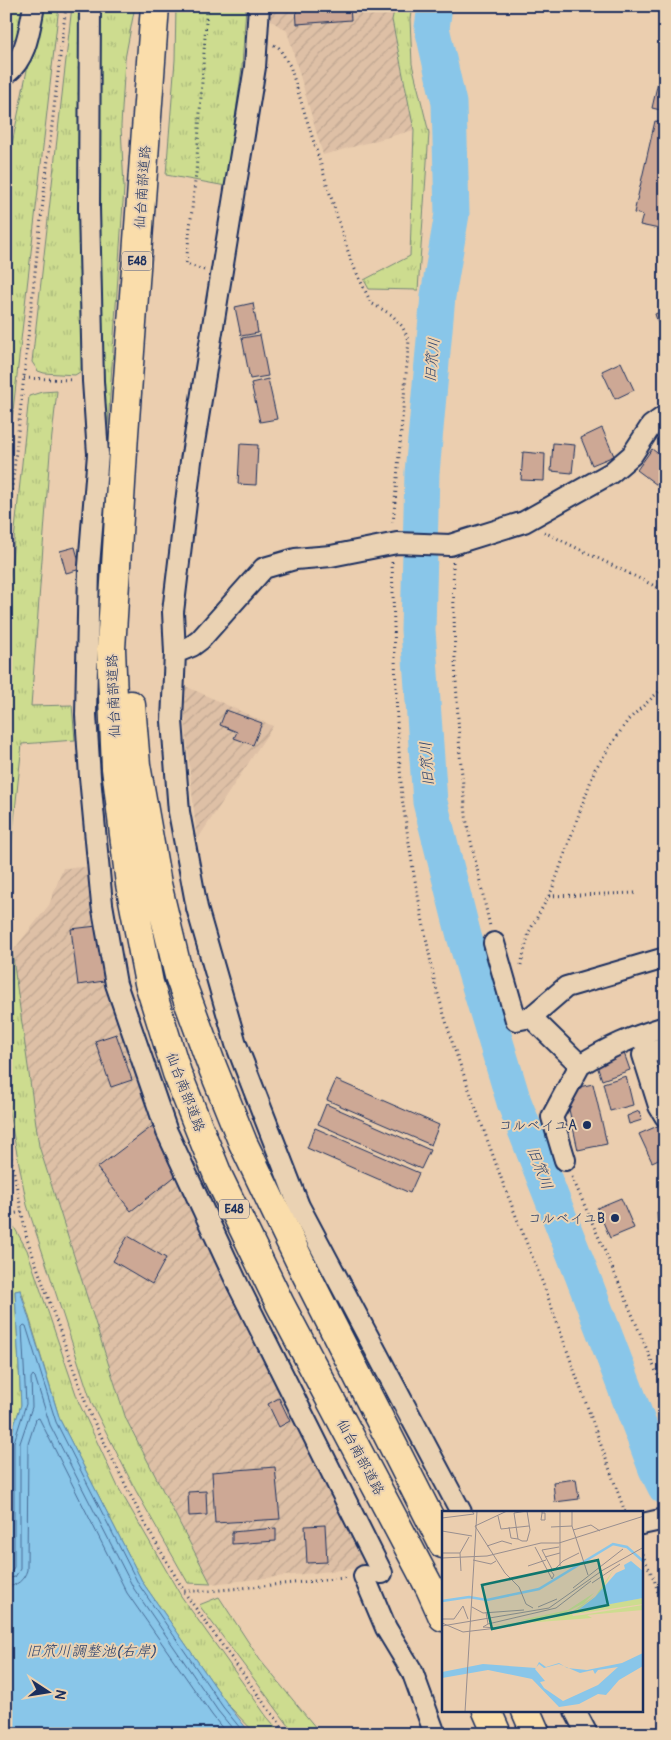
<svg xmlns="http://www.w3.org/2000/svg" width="671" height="1740" viewBox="0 0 671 1740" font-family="Pangolin,'Klee One',sans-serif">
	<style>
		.industrial { fill: url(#industrial-furrows) }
		.grass { fill: url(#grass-tufts); stroke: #748676 }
		.water { fill: #89c6e9; stroke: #5d8ab1 }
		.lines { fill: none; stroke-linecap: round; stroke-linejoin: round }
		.shore { stroke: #476b96; stroke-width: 1 }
		.river { stroke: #89c6e9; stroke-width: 35 }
		.building { fill: #cda895; stroke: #1b2f5e }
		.street-casing { stroke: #1b2f5e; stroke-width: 24 }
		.highway-casing { stroke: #1b2f5e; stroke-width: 31 }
		.path { stroke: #1b2f5e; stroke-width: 3; stroke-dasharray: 1 4; stroke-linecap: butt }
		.street { stroke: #ead2b3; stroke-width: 20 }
		.highway { stroke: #faddab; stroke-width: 28 }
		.poi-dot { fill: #1b2f5e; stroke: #ead2b3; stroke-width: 2 }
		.labels { text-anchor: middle; stroke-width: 4; stroke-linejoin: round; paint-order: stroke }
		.shield { fill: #ead2b3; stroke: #596078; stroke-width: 1 }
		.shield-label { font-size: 12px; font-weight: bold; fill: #1b2f5e }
		.street-label { font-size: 14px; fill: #1b2f5e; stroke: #ead2b3 }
		.poi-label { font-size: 14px; fill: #1b2f5e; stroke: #ead2b3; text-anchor: end }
		.water-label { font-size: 15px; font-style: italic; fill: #263e6c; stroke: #ead2b3 }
		.inset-river { fill: none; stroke: #89c6e9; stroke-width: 2.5 }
		.inset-road { fill: none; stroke: #988e8f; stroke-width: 1 }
		.view { fill: #0f766e; fill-opacity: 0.15; stroke: #0f766e; stroke-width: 2.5 }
		.inset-edge { fill: none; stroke: #1b2f5e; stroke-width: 2.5 }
	</style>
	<defs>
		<pattern id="industrial-furrows" width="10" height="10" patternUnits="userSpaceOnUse" patternTransform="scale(1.25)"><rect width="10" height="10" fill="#dec0a6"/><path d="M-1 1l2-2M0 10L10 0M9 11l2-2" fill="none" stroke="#bea591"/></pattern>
		<pattern id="grass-tufts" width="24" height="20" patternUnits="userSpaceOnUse" patternTransform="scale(1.25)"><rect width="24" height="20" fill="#cddc8f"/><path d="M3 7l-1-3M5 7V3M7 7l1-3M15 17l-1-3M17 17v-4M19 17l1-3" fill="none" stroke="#afbd7e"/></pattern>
	</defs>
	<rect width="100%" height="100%" fill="#ebceaf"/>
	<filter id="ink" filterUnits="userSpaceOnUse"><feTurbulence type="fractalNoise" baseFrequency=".02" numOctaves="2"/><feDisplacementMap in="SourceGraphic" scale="10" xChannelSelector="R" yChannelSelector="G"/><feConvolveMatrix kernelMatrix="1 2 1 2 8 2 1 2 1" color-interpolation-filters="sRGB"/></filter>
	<g filter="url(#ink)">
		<path class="industrial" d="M270 6H395L392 20 414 130 323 155 287 31 268 19Z
			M183 685 273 726 197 840 187 744Z
			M90 867 186 1193 225 1287 368 1567 211 1584 126 1419 39 1146 12 952 49 905 63 868Z"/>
		<path class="grass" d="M7 6H23L17 37 10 42H6Z
			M40 6H59L6 472V225L12 144Z
			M72 6H83V370L75 375 44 373 38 371 32 362Z
			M100 6H135L125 59 121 126 124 188 107 439 100 332 95 117Z
			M176 6H246L242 67 226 186 166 175 175 60Z
			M395 6H412L410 19 412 64 429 133 418 290 369 289 364 280 410 256 414 130 392 20Z
			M57 391 50 453 31 706 72 705 75 740 22 744 10 859 12 951 39 1146 126 1419 211 1584 188 1583 136 1491 92 1404 27 1205 6 1097V617L29 396 42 392Z
			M6 1227H14L27 1250 79 1403 118 1487 181 1596 267 1717 282 1734H256L228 1705 143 1583 60 1420 21 1290 15 1291 21 1405 9 1441 8 1734H6Z
			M219 1597 260 1660 321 1734H295L199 1605Z"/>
		<path class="water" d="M20 1290 60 1420 143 1583 228 1705 251 1734H8L9 1441 21 1405 15 1291Z"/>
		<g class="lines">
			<path class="shore" d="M6 1573 11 1572 14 1567V1442L26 1404 22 1327 24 1325 26 1326 56 1422 139 1585 223 1707 245 1734
				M6 1579 15 1577 20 1569V1443L32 1407 31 1378 33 1375 35 1377 50 1425 134 1589 218 1711 237 1734
				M6 1587C17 1586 24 1580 27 1570L28 1444 36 1419 39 1418 127 1593 212 1715 227 1734"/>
			<path class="river" d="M435 6 432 28 449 103 452 214 438 296 422 473 418 630 430 802 464 936 514 1102 581 1272 656 1469 665 1487"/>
		</g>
		<path class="building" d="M296 6H350L351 20 297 24Z
			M665 51V111L652 108Z
			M655 121 665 123 664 230 640 225 643 215 634 213Z
			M253 303 258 333 241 336 235 307Z
			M665 310V323L659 326 655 314Z
			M260 335 268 376 250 379 242 338Z
			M621 362 634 390 615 399 602 371Z
			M268 379 277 419 260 422 251 383Z
			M602 428 614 456 592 465 581 438Z
			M553 443 575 445 572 473 551 471Z
			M240 444 258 445 256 485 238 484Z
			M652 449 665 459V491L637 470Z
			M523 452 545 454 544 481 521 480Z
			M75 547 81 569 66 573 60 551Z
			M226 710 262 723 253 745 234 738 237 732 220 725Z
			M97 926 104 981 78 985 71 929Z
			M116 1034 132 1080 111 1087 95 1041Z
			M624 1053 630 1070 602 1080 596 1063Z
			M626 1076 633 1105 610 1111 603 1083Z
			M336 1080 439 1125 431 1145 327 1100Z
			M593 1084 607 1144 578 1150 568 1105 579 1087Z
			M326 1104 430 1150 421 1169 318 1124Z
			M639 1111 642 1120 629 1124 627 1116Z
			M154 1125 178 1174 131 1211 97 1168Z
			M660 1125 665 1135V1156L652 1162 639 1134Z
			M315 1128 419 1173 410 1193 307 1148Z
			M621 1198 634 1228 610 1238 597 1208Z
			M665 1211V1230L658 1231 657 1212Z
			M128 1236 166 1258 152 1284 113 1261Z
			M279 1398 290 1421 279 1427 268 1404Z
			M275 1467 280 1519 215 1523 212 1472Z
			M576 1479 579 1499 555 1502 553 1482Z
			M206 1491 207 1515 189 1516 188 1492Z
			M325 1525 327 1562 307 1563 305 1526Z
			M276 1528V1541L232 1544V1532Z"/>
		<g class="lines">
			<defs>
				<path id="street" d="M90 6 89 208 93 381 98 454 89 566 86 715 90 777 102 904 116 984 167 1132 238 1285 382 1573
					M259 6 255 67 191 461 173 612 175 653 172 721 179 812 197 908 236 1044 299 1206 461 1512
					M6 74C27 57 29 31 34 6
					M175 653 192 646 200 640 264 568 295 559 331 556 397 543 450 545 524 522 611 473 632 455 651 426 665 416
					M494 943 516 1020 531 1017
					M665 958 566 987 531 1017 580 1065C609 1047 632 1037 665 1027
					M665 1048 643 1055 659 1106 665 1116
					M565 1160 552 1117 580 1065
					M642 1524 665 1519
					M364 1576 386 1628 412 1671 435 1734
					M575 1711 587 1734"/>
				<path id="highway" d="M155 6 124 434 111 649 116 768 130 884 149 983 177 1073 219 1178 280 1304 430 1588 443 1617
					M131 705 136 765 157 884 179 976 212 1066 243 1143 306 1274 443 1544
					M487 1711 497 1734
					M526 1711 536 1734"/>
			</defs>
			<use href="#street" class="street-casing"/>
			<use href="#highway" class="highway-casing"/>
			<path class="path" d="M274 45 279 48 290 66 351 261 371 303 392 315 402 326 409 340 393 524
				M204 270 186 264 196 173 207 6
				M24 378 73 380
				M6 501 11 489
				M544 532 665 591
				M6 545 38 244 66 6
				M392 562 397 721 402 798 414 875 435 984 453 1045 504 1186 545 1289 625 1512
				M453 562 455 662 460 755 467 824 490 926
				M549 896 635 893
				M521 965 529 932 552 890 595 769 628 720 665 686
				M6 1133 27 1239 89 1412 145 1524 184 1591H210L345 1578
				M572 1177 622 1290 665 1393
				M6 1215 22 1212
				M642 1554 654 1579 665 1616
				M184 1592 266 1706 288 1734"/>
			<use href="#street" class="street"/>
			<use href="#highway" class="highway"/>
		</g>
	</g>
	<g class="poi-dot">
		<circle cx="587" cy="1125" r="5"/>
		<circle cx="615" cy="1218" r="5"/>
	</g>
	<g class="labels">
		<g class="shield">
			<rect x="122" y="251.5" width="30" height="19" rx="4"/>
			<rect x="219" y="1199.5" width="30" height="19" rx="4"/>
		</g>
		<g class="shield-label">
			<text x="137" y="265">E48</text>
			<text x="234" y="1213">E48</text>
		</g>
		<g class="street-label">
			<text transform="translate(142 187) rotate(-86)" y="5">仙台南部道路</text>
			<text transform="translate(113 696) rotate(-92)" y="5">仙台南部道路</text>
			<text transform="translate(186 1092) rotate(69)" y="5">仙台南部道路</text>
			<text transform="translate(361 1457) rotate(62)" y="5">仙台南部道路</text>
		</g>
		<g class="poi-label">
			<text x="577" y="1130">コルベイユA</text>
			<text x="605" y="1223">コルベイユB</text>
		</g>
		<g class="water-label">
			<text transform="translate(432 360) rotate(-85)" y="5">旧笊川</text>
			<text transform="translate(427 764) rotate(-94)" y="5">旧笊川</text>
			<text transform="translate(540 1168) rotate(69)" y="5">旧笊川</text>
			<text x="91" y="1656">旧笊川調整池(右岸)</text>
		</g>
	</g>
	<g transform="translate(442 1511)">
		<rect width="201" height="201" fill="#ebceaf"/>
		<path d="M172 58 160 79 137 98 201 87V93L133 103 131 100 154 84ZM152 82 142 92 121 103 107 107 75 110 126 99ZM201 94V99L145 104 150 107 42 115 109 108 129 101 131 105 140 104Z" fill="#cddc8f"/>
		<path d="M189 50 201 60V87L136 99 153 86 174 62 183 58 182 54ZM201 142V155L177 169 164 184 156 183 137 193 117 196 90 168 46 159 0 167V161L41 153 94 157 97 151 104 156 117 152 125 157 145 159 180 152ZM97 153 102 157 117 153 138 162 151 159 153 163 156 159 176 156 156 174 121 190 102 177 98 171 103 170 93 158Z" fill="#89c6e9" fill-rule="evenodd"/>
		<path class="inset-river" d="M0 90 27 86 45 89 97 78 171 33 185 36 202 51"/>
		<path class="inset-road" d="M65 0 33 15 63 62 77 76 84 93 91 97M85 0 88 19 85 30H80L76 28 72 2ZM100 2H103V9H99L100 2V0M56 5 59 18 87 15M0 7 32 3 30 0M130 15 146 64M67 16 69 27 76 28M109 16 130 15V0M131 19 149 14 158 20M0 20 30 25M45 35 60 30 70 33M93 36 110 68 112 64 109 60M117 36 100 39 111 60 121 50 137 42M0 42H18M103 46 118 42M0 47 45 45 99 32H117L202 5M31 49 49 53 54 50M86 55 104 49M118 55V0M19 60 18 42 27 26M150 72 178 53M131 77 181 38M30 96 41 102 82 99M96 96 115 88M0 108H12L21 95 26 108M0 112 21 121 55 117 41 116 46 113 44 101M46 113 114 97 149 70M0 115 107 97 161 59 202 36M23 201 35 0"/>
		<path class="view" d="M156 49 166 94 50 118 40 74Z"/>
		<rect width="201" height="201" class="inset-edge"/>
	</g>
	<rect width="671" height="1740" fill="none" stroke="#ead2b3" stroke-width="25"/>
	<rect x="12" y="12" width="646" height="1715" fill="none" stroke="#1b2f5e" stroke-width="2" filter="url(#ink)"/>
	<g transform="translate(48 1692) rotate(102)" stroke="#ead2b3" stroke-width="4" paint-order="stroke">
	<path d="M0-4L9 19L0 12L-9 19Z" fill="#1b2f5e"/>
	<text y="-8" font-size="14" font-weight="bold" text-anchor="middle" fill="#1b2f5e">N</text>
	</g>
</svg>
